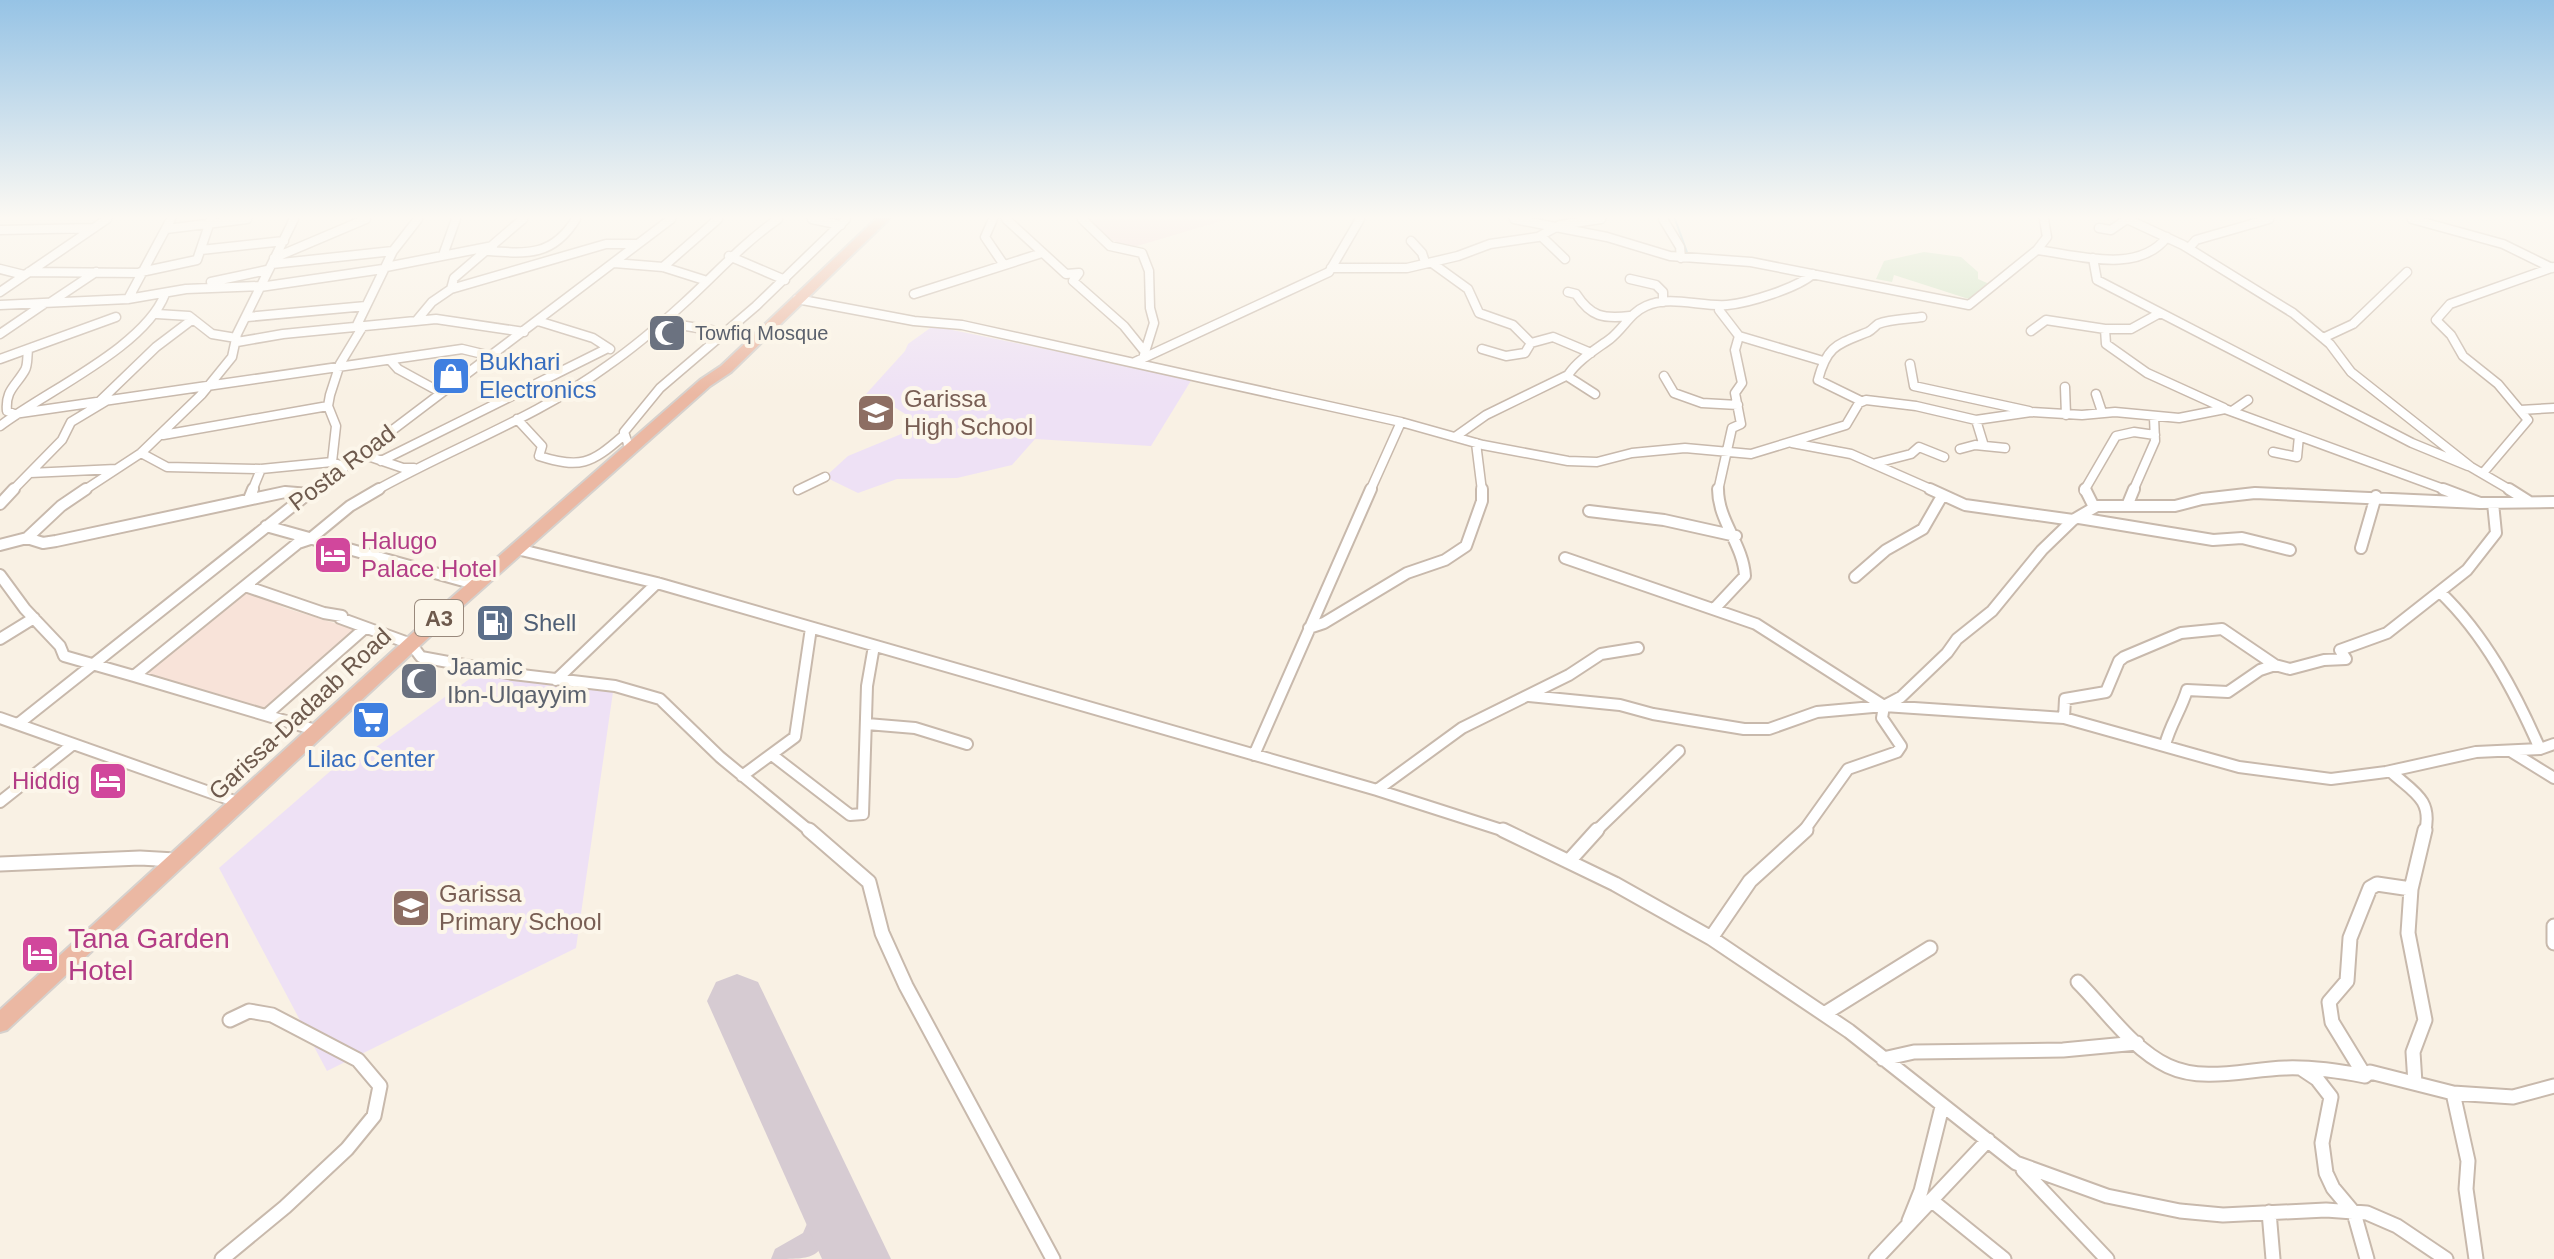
<svg xmlns="http://www.w3.org/2000/svg" width="2554" height="1259" viewBox="0 0 2554 1259" font-family="Helvetica,sans-serif">
	<style>
		.commercial { fill: #f8e3d9 }
		.education { fill: #eee1f5 }
		.medical { fill: #f5d9db }
		.green { fill: #d1e4c5 }
		.lines { fill: none; stroke-linecap: round; stroke-linejoin: round }
		.stream { stroke: #a3c8d0; stroke-width: 2 }
		.taxiway { fill: #d6cbd2; fill-rule: evenodd }
		.runway { fill: #d6cbd2; fill-rule: evenodd }
		.minor-far2-casing { stroke: #c8b9ac; stroke-width: 11 }
		.minor-far1-casing { stroke: #c8b9ac; stroke-width: 14 }
		.minor-casing { stroke: #c8b9ac; stroke-width: 17 }
		.highway-casing { stroke: #d6d1cd; stroke-width: 4 }
		.minor-far2 { stroke: #fff; stroke-width: 8 }
		.minor-far1 { stroke: #fff; stroke-width: 10 }
		.minor { stroke: #fff; stroke-width: 13 }
		.highway { fill: #ebb8a3; fill-rule: evenodd }
		.labels { text-anchor: middle; stroke-width: 8; stroke-linejoin: round; paint-order: stroke }
		.far-worship-label { font-size: 20px; fill: #5b616d; stroke: #fcf6ea; text-anchor: start }
		.shield { fill: #fcf6ea; stroke: #99897c; stroke-width: 2 }
		.shield-label { font-size: 22px; font-weight: bold; fill: #6e5a4d }
		.shop-label { font-size: 24px; fill: #366cbe; stroke: #fcf6ea; text-anchor: start }
		.education-label { font-size: 24px; fill: #785e54; stroke: #fcf6ea; text-anchor: start }
		.street-label { font-size: 24px; fill: #6e5a4d; stroke: #fcf6ea }
		.hotel-label { font-size: 24px; fill: #b23c85; stroke: #fcf6ea; text-anchor: start }
		.service-label { font-size: 24px; fill: #4e5e75; stroke: #fcf6ea; text-anchor: start }
		.worship-label { font-size: 24px; fill: #5b616d; stroke: #fcf6ea; text-anchor: start }
		.near-hotel-label { font-size: 28px; fill: #b23c85; stroke: #fcf6ea; text-anchor: start }
	</style>
	<rect width="100%" height="100%" fill="#f9f1e4"/>
	<path class="commercial" d="M244 588 285 608 360 631 266 714 135 676Z"/>
	<path class="education" d="M933 326 1192 379 1151 446 1035 439 1012 465 957 478 897 479 858 493 825 477 848 456 923 425 886 402 866 394 905 351 908 344Z
		M479 672 613 692 576 948 327 1071 219 868 342 761 353 764Z"/>
	<path class="medical" d="M1079 219H1228L1127 249Z"/>
	<path class="green" d="M1924 252 1961 257 1978 272V279L1996 287 1978 302 1894 275 1892 282 1876 279 1884 261Z"/>
	<g class="lines">
		<path class="stream" d="M1675 219 1688 255"/>
		<path class="taxiway" d="M823 1206 833 1210 837 1220C818 1259 818 1259 771 1259L775 1249 803 1233 813 1210Z"/>
		<path class="runway" d="M737 974 758 982 891 1259H822L707 1001 716 982Z"/>
		<defs>
			<path id="minor-far2" d="M812 219 841 225
				M993 219 985 237 1004 265
				M1006 219 1066 274 1079 273 1073 281 1124 326 1145 352
				M1082 219 1110 246 1142 253 1149 271 1150 308 1154 323 1144 355
				M1514 219 1607 237 1670 256 1751 262 1969 305 2037 250C2077 255 2138 275 2167 237
				M1663 219 1680 247 1681 258
				M2127 219 2183 245 2293 313 2330 344 2351 372 2471 467 2512 491
				M2412 219 2503 244 2552 268
				M2099 228 2111 230 2127 219
				M166 229 247 219
				M0 230 93 228
				M1541 236 1565 259
				M1411 241 1422 253 1425 262
				M2189 248 2196 240 2269 219
				M201 250 284 241
				M2037 250 2047 237 2044 219
				M489 251C528 254 553 256 576 219
				M443 255 456 219
				M729 256 785 280
				M274 258 366 219
				M2093 258 2097 280 2412 443 2468 466
				M614 263 663 267 704 280
				M1432 263 1468 289 1479 313 1513 325 1531 343 1553 337 1591 353
				M272 264 393 251
				M386 267 493 246
				M663 267 718 219
				M1331 268H1407L1458 256 1490 244 1538 237 1560 225 1601 219
				M0 269 24 275
				M29 272 141 273
				M141 272 197 260 211 219
				M1630 279 1656 285 1663 292V302
				M211 282 267 270
				M260 287 383 269
				M451 289 606 244H636
				M0 292 107 219
				M1568 292 1576 294C1591 317 1603 319 1630 316
				M914 294 1042 253
				M128 299 171 219
				M797 299 914 321 962 325 1401 422 1483 445 1568 461 1597 462 1632 453 1685 448 1751 454 1846 425 1859 403 1866 400 1916 406 1976 420 2031 412 2082 415 2115 412 2179 418 2225 409 2449 491
				M51 302 96 272
				M0 305 128 299 186 289 259 286
				M1720 306 1719 310 1739 336 1823 361
				M157 314 189 316 212 334 236 338
				M247 317 366 306
				M417 320 432 302 451 289 454 278 523 219
				M538 321 593 338 610 349
				M662 322 722 332
				M357 325 393 251 418 219
				M2105 329 2106 344 2147 373 2224 408
				M2031 331 2046 320 2105 329H2131L2160 313
				M0 334 44 304
				M2323 338 2353 324 2407 272
				M237 342 283 334 436 319 524 332
				M1482 349 1506 356 1525 353 1531 343
				M28 350C27 356 28 365 25 370 16 386 5 390 7 411L14 414 462 349 491 356
				M0 359 116 317
				M390 360 398 369 440 392
				M1135 362 1329 272 1360 219
				M1910 364 1914 386 2029 411
				M1567 376 1595 394
				M1664 376 1674 393 1702 403 1738 405
				M2065 387 2066 415
				M2096 394 2102 412
				M100 401 156 347 193 319
				M1861 401 1818 380C1827 345 1838 344 1868 332 1872 330 1875 326 1878 324 1890 319 1909 319 1922 317
				M2520 410 2554 408
				M2232 411 2248 400
				M517 419 542 446 539 456C580 469 591 464 623 436
				M1976 420 1984 446
				M0 426C46 391 145 347 165 294
				M163 435 328 406
				M1455 437 1486 415 1568 375C1578 360 1595 350 1610 339 1624 328 1630 313 1646 306 1670 295 1701 307 1727 305 1749 303 1797 288 1813 274
				M1476 443 1482 491
				M1792 443 1851 454 1935 491
				M1960 449 1975 445 2005 448
				M630 450 624 432 660 388 756 306 846 219
				M2273 452 2297 457 2299 436
				M141 453 167 467 261 469 332 462 345 467
				M362 454 403 468H414
				M381 461 608 348
				M332 462 336 426 328 406 330 395 340 364 363 326
				M1876 463 1911 454 1919 447 1944 457
				M30 473 116 469
				M2483 473 2528 420 2498 384 2463 356 2451 335 2436 320 2450 304 2554 267
				M798 490 825 477
				M12 491 62 440 71 422 106 401
				M83 491 141 453 202 394 232 357 237 334 294 219
				M252 491 261 469
				M312 491 671 219
				M375 491C451 448 536 418 607 366 633 348 659 326 683 304 715 275 742 244 778 219
				M1370 491 1401 422
				M1718 491 1732 428 1741 424 1735 393 1742 383 1735 350 1739 336
				M2084 491 2116 436 2134 432 2155 435
				M2133 491 2155 441 2154 417"/>
			<path id="minor-far1" d="M1930 489 1965 505 2073 520
				M2085 489 2094 507
				M2443 489 2480 503
				M2509 489 2528 501
				M249 499 253 489
				M0 504 14 489
				M2127 506 2134 489
				M1589 511 1664 520 1736 536
				M2079 518 2213 540 2242 538 2290 550
				M266 526 478 585
				M27 538 43 543 56 541 285 492 309 494
				M0 545 27 538 61 506 86 489
				M2361 548 2376 496
				M517 549 657 583 1377 790 1508 832
				M1565 558 1756 624 1884 706 2064 718 2239 767 2331 779 2386 772 2476 752 2540 749 2554 744
				M0 575 25 609 60 646 64 656 134 676
				M1855 577 1886 550 1923 529 1942 496
				M245 586 324 613 342 616 340 618 411 644 421 657 513 674 615 686 660 699 720 757 811 832
				M2440 592C2485 635 2515 692 2540 749
				M1715 608 1745 576C1743 544 1718 521 1718 489
				M1309 628 1324 623 1407 573 1445 560 1466 546 1482 501V489
				M0 639 34 618
				M556 680 657 583
				M1529 696 1620 705 1653 714 1744 729H1769L1817 712 1884 706 1901 697 1947 653 1957 639 1992 611 2042 550 2073 520 2097 506H2175L2202 499 2255 493 2480 503 2554 502
				M266 715 365 628
				M0 718 240 803
				M2064 718 2065 699 2106 692 2119 661 2124 657 2181 633 2222 629 2275 665
				M18 724 314 489
				M867 724 915 728 967 744
				M319 731 134 676 298 543 310 539 350 506 379 489
				M2165 745C2170 725 2181 710 2187 690L2228 692 2260 670 2275 665 2290 669 2324 660 2346 659 2340 650 2387 633 2467 570 2496 533 2493 503
				M2512 752 2554 778
				M772 755 850 815 863 814 867 686 874 646
				M1254 755 1371 489
				M2390 771C2413 792 2433 799 2425 832
				M742 776 795 737 811 628
				M1377 790 1462 728 1569 675 1601 654 1638 648
				M0 802 72 745
				M1595 832 1679 751
				M1803 832 1848 769 1897 752 1901 746 1882 718 1884 706"/>
			<path id="minor" d="M809 830 869 882 882 933 906 986 1053 1259
				M1503 830 1615 884 1711 938 1849 1031 2016 1163 2107 1196 2180 1211 2223 1215 2326 1210 2367 1213 2397 1226 2446 1259
				M1569 861 1597 830
				M0 864 140 858 175 860
				M2554 926V943
				M1711 938 1750 881 1806 830
				M2078 982C2106 1010 2132 1049 2168 1066 2204 1083 2247 1069 2285 1068 2312 1067 2339 1071 2365 1076L2370 1072 2453 1093 2513 1097 2554 1086
				M1824 1014 1930 948
				M1883 1059 1914 1052 2063 1050 2137 1043
				M2302 1069 2317 1079 2331 1097 2322 1143 2326 1173 2333 1188 2354 1213 2367 1259
				M2365 1076 2332 1022 2329 1002 2347 981 2350 938 2370 888 2377 884 2411 889
				M2415 1083 2413 1052 2425 1020 2408 933 2411 889 2425 830
				M2453 1093 2468 1161 2466 1189 2476 1259
				M2023 1170 2107 1259
				M1931 1200 2004 1259
				M2269 1212 2273 1259
				M1909 1221 1921 1191 1942 1107
				M222 1259 285 1207 347 1149 374 1116 380 1086 358 1060 272 1015 249 1011 230 1020
				M1876 1259 1988 1140"/>
			<path id="highway" d="M876 219H889L731 372 710 386 454 614 7 1030 0 1032V1010L442 606 700 380 721 366Z"/>
		</defs>
		<use href="#minor-far2" class="minor-far2-casing"/>
		<use href="#minor-far1" class="minor-far1-casing"/>
		<use href="#minor" class="minor-casing"/>
		<use href="#highway" class="highway-casing"/>
		<use href="#minor-far2" class="minor-far2"/>
		<use href="#minor-far1" class="minor-far1"/>
		<use href="#minor" class="minor"/>
		<use href="#highway" class="highway"/>
	</g>
	<linearGradient id="sky" x2="0" y2="1"><stop stop-color="#96c3e5"/><stop offset="0.55" stop-color="#fcf9f3"/><stop offset="1" stop-color="#fcf9f3" stop-opacity="0"/></linearGradient>
	<rect width="2554" height="395" fill="url(#sky)"/>
	<defs>
		<symbol id="mosque-square" viewBox="-11 -11 22 22"><rect x="-9" y="-9" width="18" height="18" rx="4" fill="#6b7280" stroke="#fcf6ea"/><path d="M3.5-4.9A6 6 0 1 0 3.5 4.9A5 5 0 1 1 3.5-4.9Z" fill="#fff"/></symbol>
		<symbol id="shop-square" viewBox="-11 -11 22 22"><rect x="-9" y="-9" width="18" height="18" rx="4" fill="#3f7fe0" stroke="#fcf6ea"/><path d="M-5-2.5h2.3a2.7 3.5 0 0 1 5.4 0H5L5.5 6h-11ZM-1.5-2.5h3a1.5 2.3 0 0 0-3 0Z" fill="#fff"/></symbol>
		<symbol id="school-square" viewBox="-11 -11 22 22"><rect x="-9" y="-9" width="18" height="18" rx="4" fill="#8d6e63" stroke="#fcf6ea"/><path d="M0-5L7-2L0 1L-7-2ZM-4 1L0 2.5L4 1V4Q0 6-4 4Z" fill="#fff"/></symbol>
		<symbol id="hotel-square" viewBox="-11 -11 22 22"><rect x="-9" y="-9" width="18" height="18" rx="4" fill="#d1479c" stroke="#fcf6ea"/><path d="M-6-4.5h1.5V1H6V5H4.5V3h-9V5H-6ZM-4 0a1.8 1.8 0 1 1 3.6 0ZM.5 0V-2.5h3Q6-2.5 6 0Z" fill="#fff"/></symbol>
		<symbol id="fuel-square" viewBox="-11 -11 22 22"><rect x="-9" y="-9" width="18" height="18" rx="4" fill="#5c6f8a" stroke="#fcf6ea"/><path d="M-5.5-6h7V0h2V4h1.3V-2.5L3-4.5l.8-.8L6-3V5H2.5V1h-1V6h-7ZM-4.2-4.7v3.2H.2V-4.7Z" fill="#fff"/></symbol>
		<symbol id="supermarket-square" viewBox="-11 -11 22 22"><rect x="-9" y="-9" width="18" height="18" rx="4" fill="#3f7fe0" stroke="#fcf6ea"/><path d="M-6-5.5h2.5l.6 2H6L4.5 2H-2.5L-4.4-4H-6ZM-1.5 3.2a1.3 1.3 0 1 0 .1 0ZM3 3.2a1.3 1.3 0 1 0 .1 0Z" fill="#fff"/></symbol>
	</defs>
	<g fill-rule="evenodd">
		<use href="#mosque-square" x="645" y="311" width="44" height="44"/>
		<use href="#shop-square" x="429" y="354" width="44" height="44"/>
		<use href="#school-square" x="854" y="391" width="44" height="44"/>
		<use href="#hotel-square" x="311" y="533" width="44" height="44"/>
		<use href="#fuel-square" x="473" y="601" width="44" height="44"/>
		<use href="#mosque-square" x="397" y="659" width="44" height="44"/>
		<use href="#supermarket-square" x="349" y="698" width="44" height="44"/>
		<use href="#hotel-square" x="86" y="759" width="44" height="44"/>
		<use href="#school-square" x="389" y="886" width="44" height="44"/>
		<use href="#hotel-square" x="18" y="932" width="44" height="44"/>
	</g>
	<g class="labels">
		<g class="far-worship-label">
			<text x="695" y="340">Towfiq Mosque</text>
		</g>
		<rect class="shield" x="415" y="600" width="48" height="36" rx="6"/>
		<g class="shield-label">
			<text x="439" y="626">A3</text>
		</g>
		<g class="shop-label">
			<text x="479" y="370">Bukhari<tspan x="479" dy="28">Electronics</tspan></text>
			<text x="371" y="767" text-anchor="middle">Lilac Center</text>
		</g>
		<g class="education-label">
			<text x="904" y="407">Garissa<tspan x="904" dy="28">High School</tspan></text>
			<text x="439" y="902">Garissa<tspan x="439" dy="28">Primary School</tspan></text>
		</g>
		<g class="street-label">
			<text transform="translate(342 468) rotate(-37)" y="8">Posta Road</text>
			<text transform="translate(300 714) rotate(-43)" y="8">Garissa-Dadaab Road</text>
		</g>
		<g class="hotel-label">
			<text x="361" y="549">Halugo<tspan x="361" dy="28">Palace Hotel</tspan></text>
			<text x="80" y="789" text-anchor="end">Hiddig</text>
		</g>
		<g class="service-label">
			<text x="523" y="631">Shell</text>
		</g>
		<g class="worship-label">
			<text x="447" y="675">Jaamic<tspan x="447" dy="28">Ibn-Ulqayyim</tspan></text>
		</g>
		<g class="near-hotel-label">
			<text x="68" y="948">Tana Garden<tspan x="68" dy="32">Hotel</tspan></text>
		</g>
	</g>
</svg>
